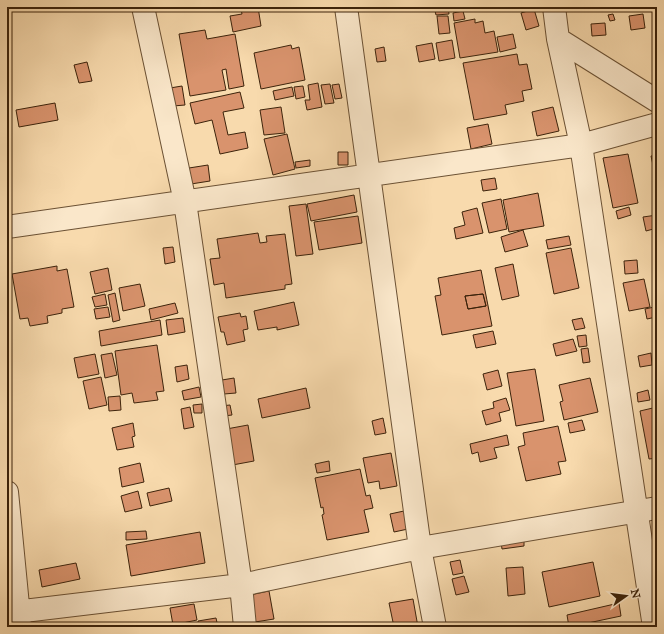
<svg xmlns="http://www.w3.org/2000/svg" width="664" height="634" viewBox="0 0 664 634" font-family="'IM FELL Great Primer',serif">
	<style>
		.building { fill: #d9936d; stroke: #3c230b; fill-rule: evenodd }
		.lines { fill: none; stroke-linecap: round; stroke-linejoin: round }
		.street-casing { stroke: #6b5134; stroke-width: 24 }
		.street { stroke: #fae7ca; stroke-width: 22 }
	</style>
	<rect width="100%" height="100%" fill="#f8daad"/>
	<filter id="stains"><feTurbulence type="fractalNoise" baseFrequency=".005" numOctaves="4"/><feColorMatrix values="0 0 0 0 .2 0 0 0 0 .09 0 0 0 0 .02 0 0 0 .5 -.17"/></filter>
	<radialGradient id="worn" r=".72"><stop offset=".6" stop-color="#630" stop-opacity="0"/><stop offset="1" stop-color="#630" stop-opacity=".3"/></radialGradient>
	<path class="building" d="M250 7H258L261 26 233 32 230 16 242 14 241 9Z
		M434 7H448L449 14 436 15Z
		M451 7H471V8L452 10Z
		M652 7H657V23H654Z
		M534 9 539 26 526 30 521 13Z
		M463 11 465 19 454 21 453 13Z
		M613 14 615 20 610 21 608 15Z
		M643 14 645 28 631 30 629 16Z
		M437 16H448L450 33 439 34Z
		M475 19V23L483 21 485 33 494 31 498 52 460 58 454 23Z
		M605 23 606 35 592 36 591 24Z
		M205 30 207 39 235 34 244 86 229 89 226 69 222 70 226 90 190 96 179 34Z
		M513 34 516 48 500 52 497 37Z
		M452 40 455 58 439 61 436 43Z
		M432 43 435 59 419 62 416 46Z
		M291 45 292 49 299 47 305 80 261 89 254 53Z
		M384 47 386 61 377 62 375 49Z
		M517 54 519 65 527 64 532 89 522 91 524 101 505 105 507 114 474 120 463 63Z
		M87 62 92 81 79 83 74 65Z
		M318 83 322 107 307 110 305 100H310L308 85Z
		M330 84 334 103 325 104 321 85Z
		M339 84 342 98 335 99 332 85Z
		M182 86 185 105 173 106 170 88Z
		M303 86 305 97 296 99 294 87Z
		M292 87 294 96 275 100 273 91Z
		M240 92 244 108 223 112 228 135 245 132 248 148 220 154 212 120 195 124 190 103Z
		M55 103 58 120 19 127 16 110Z
		M281 107 285 133 264 135 260 110Z
		M553 107 559 131 537 136 532 112Z
		M488 124 492 144 471 149 467 128Z
		M287 134 295 169 273 175 264 139Z
		M338 152H348V165H338Z
		M628 154 638 203 613 208 603 158Z
		M657 155V169L654 170 651 156Z
		M310 160V166L296 168 295 162Z
		M208 165 210 181 191 184 189 168Z
		M495 178 497 189 483 191 481 180Z
		M538 193 544 226 509 232 503 200Z
		M354 195 357 212 311 221 307 204Z
		M9 197 12 218H7V198Z
		M501 199 507 229 489 233 482 203Z
		M306 204 313 254 296 256 289 206Z
		M629 207 631 215 618 219 616 211Z
		M477 208 483 233 456 239 454 228 465 225 462 212Z
		M657 215V228L646 231 643 217Z
		M358 216 362 243 319 250 314 222Z
		M523 230 528 246 505 252 501 237Z
		M258 233 260 243 267 242 266 236 285 234 292 284 285 285V289L226 298 224 283 214 285 210 259 220 258 217 239Z
		M569 236 571 245 548 249 546 240Z
		M173 247 175 262 165 264 163 248Z
		M571 248 579 288 554 294 546 253Z
		M657 254V272L653 255Z
		M637 260 638 273 625 274 624 261Z
		M513 264 519 296 502 300 495 268Z
		M57 266V271L67 269 74 307 62 309V313L47 316 48 323 30 326 28 318 20 319 12 274Z
		M108 268 112 290 95 294 90 272Z
		M481 270 492 326 442 335 435 296 441 295 438 278ZM483 294 486 306 468 309 465 296Z
		M644 279 650 307 629 311 623 283Z
		M140 284 145 306 123 311 119 288Z
		M115 293 120 320 113 322 108 295Z
		M105 294 107 305 95 307 92 297Z
		M483 294 486 306 468 309 465 296Z
		M294 302 299 325 277 330V327L258 330 254 311Z
		M175 303 178 313 151 320 149 309Z
		M108 307 110 317 96 319 94 309Z
		M654 307 656 317 647 319 645 309Z
		M240 313 241 317 246 316 248 329 243 330 245 341 227 345 224 332H221L218 317Z
		M183 318 185 332 168 335 166 320Z
		M582 318 585 328 575 330 572 320Z
		M160 320 162 335 101 346 99 331Z
		M493 331 496 344 476 348 473 335Z
		M586 335 587 346 579 347 577 336Z
		M573 339 577 351 556 356 553 344Z
		M157 345 164 391 156 392 158 400 134 403 132 393 121 395 115 351Z
		M588 348 590 362 583 363 581 349Z
		M112 353 117 375 105 378 101 355Z
		M651 353 652 365 640 367 638 356Z
		M95 354 99 374 78 378 74 358Z
		M187 365 189 379 177 382 175 367Z
		M535 369 544 421 516 426 507 373Z
		M498 370 502 386 487 390 483 374Z
		M101 377 107 405 89 409 83 381Z
		M234 378 236 393 224 394 222 380Z
		M590 378 598 412 564 420 560 402 563 401 559 385Z
		M199 387 201 397 184 400 182 391Z
		M306 388 310 408 262 418 258 399Z
		M648 390 650 400 638 402 637 393Z
		M120 396 121 410 109 411 108 397Z
		M506 398 510 410 499 413 501 421 486 425 482 411 494 408 493 402Z
		M202 404V413H194L193 405Z
		M230 405 232 415 224 416 221 406Z
		M190 407 194 427 184 429 181 409Z
		M657 407V458L649 459 640 411Z
		M383 418 386 433 375 435 372 421Z
		M582 420 585 430 570 433 568 423Z
		M133 423 135 436 132 437 134 447 117 450 112 428Z
		M248 425 254 461 227 466 221 430Z
		M558 426 566 461 558 462 561 474 526 481 518 447 525 445 523 433Z
		M507 435 509 445 494 448 497 458 480 462 478 452 472 454 470 444Z
		M391 453 397 486 380 489 379 481 368 483 363 458Z
		M329 461 330 471 317 473 315 464Z
		M140 463 144 482 122 487 119 468Z
		M360 469 366 496 370 495 373 508 364 510 369 532 327 540 322 515 324 514 323 507 321 508 315 478Z
		M169 488 172 501 150 506 147 493Z
		M138 491 142 508 125 512 121 496Z
		M404 511 408 529 394 532 390 514Z
		M146 531 147 539 126 540V532Z
		M200 532 205 563 131 576 126 545Z
		M524 539V546L502 549 501 542Z
		M460 560 463 573 453 575 450 562Z
		M593 562 600 596 549 607 542 572Z
		M76 563 80 579 42 587 39 570Z
		M523 567 525 594 508 596 506 568Z
		M464 576 469 592 456 595 452 579Z
		M269 591 274 619 255 622 250 595Z
		M413 599 418 627H394L389 603Z
		M619 603 621 616 569 627 567 615Z
		M194 604 197 620 173 625 170 608Z
		M216 618 218 627H199L198 621Z"/>
	<g class="lines">
		<defs>
			<path id="street" d="M143 7 185 202 241 585 245 627
				M346 7 420 548 435 627
				M554 7 558 39 581 145 654 627
				M558 39 657 101
				M7 227 581 145 657 124
				M7 492 20 626
				M7 613 241 585 420 548 657 508"/>
		</defs>
		<use href="#street" class="street-casing"/>
		<use href="#street" class="street"/>
	</g>
	<rect width="664" height="634" fill="none" stroke="#f8daad" stroke-width="24"/>
	<rect x="8" y="8" width="648" height="618" fill="none" stroke="#3c230b" stroke-width="2"/>
	<rect x="12" y="12" width="640" height="610" fill="none" stroke="#3c230b"/>
	<g transform="translate(626 596) rotate(76)" stroke="#fae7ca" stroke-width="3" paint-order="stroke">
	<path d="M0-3L7 15L0 10L-7 15Z" fill="#3c230b"/>
	<text y="-6" font-size="11" font-weight="bold" text-anchor="middle" fill="#3c230b">N</text>
	</g>
	<rect width="100%" height="100%" filter="url(#stains)"/>
	<rect width="100%" height="100%" fill="url(#worn)"/>
</svg>
